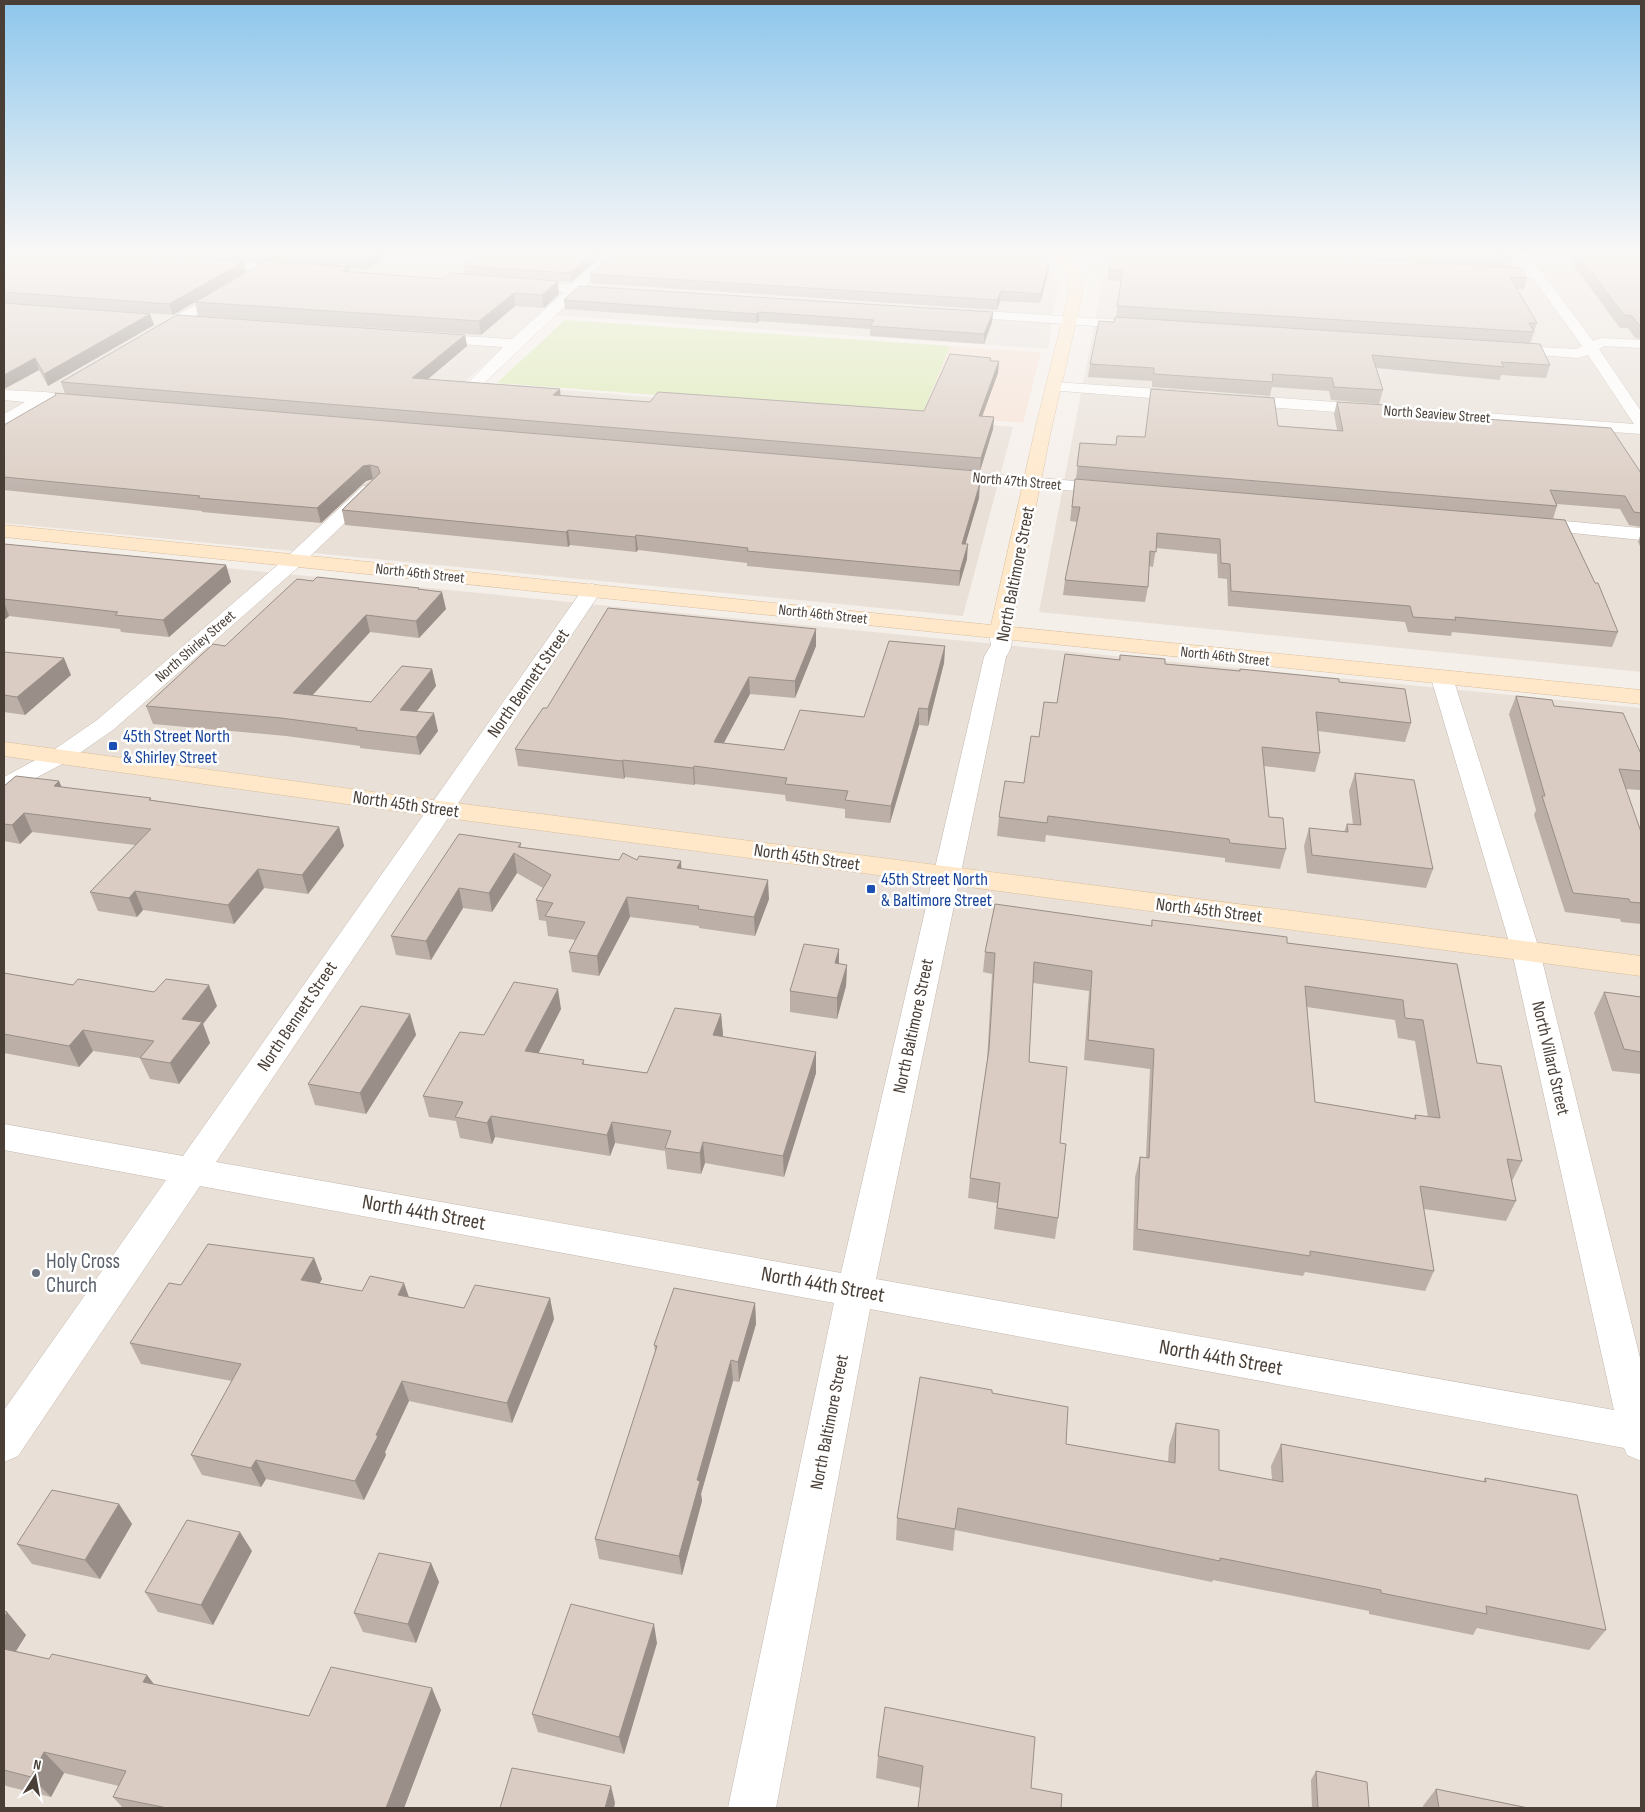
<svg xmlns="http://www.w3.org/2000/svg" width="1645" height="1812" viewBox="0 0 1645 1812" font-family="'Sofia Sans Condensed',sans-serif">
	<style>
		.residential { fill: #e9e0d8 }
		.commercial { fill: #f7e2d5 }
		.green { fill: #dbeab2 }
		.parking { fill: #e4e0de }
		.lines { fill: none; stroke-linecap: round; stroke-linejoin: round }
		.street-casing { stroke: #c4b8af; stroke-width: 1 }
		.secondary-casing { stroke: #d9bd9b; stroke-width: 1 }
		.street { fill: #fff; fill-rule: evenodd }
		.secondary { fill: #ffe8ca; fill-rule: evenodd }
		.wall { fill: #bbafa7; fill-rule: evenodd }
		.shaded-wall { fill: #998f88 }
		.building { fill: #daccc2; stroke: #998f88; fill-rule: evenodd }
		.transit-dot { fill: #1a4fb4; stroke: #fff; stroke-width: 2 }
		.worship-dot { fill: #6b7280; stroke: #fff; stroke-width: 2 }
		.labels { text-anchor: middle; stroke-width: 5; stroke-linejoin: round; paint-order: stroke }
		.far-street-label { font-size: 15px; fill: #493f37; stroke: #fff }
		.street-label { font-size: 18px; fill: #493f37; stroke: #fff }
		.transit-label { font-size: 18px; fill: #164399; stroke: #fff; text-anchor: start }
		.near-street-label { font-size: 21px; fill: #493f37; stroke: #fff }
		.near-worship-label { font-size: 21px; fill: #5b616d; stroke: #fff; text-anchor: start }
	</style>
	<rect width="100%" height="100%" fill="#f5efea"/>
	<path class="residential" d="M4 254H1034L1059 284 1052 313V320L1048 349 539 314 465 382 1013 427 963 616 4 523Z
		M1077 254H1641V672L1039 612 1103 278Z
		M4 546 1641 708V1808H4Z"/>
	<path class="commercial" d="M950 346 1041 352 1023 423 922 415Z"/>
	<path class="green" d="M565 320 950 346 922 415 497 383Z"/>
	<path class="parking" d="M1000 324 1028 328 1043 327 1039 344 1026 347 1004 345 995 342Z"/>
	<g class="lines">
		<defs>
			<path id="street" d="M606 254H619L586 285 618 288 620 291 618 294 579 293 480 387H470L467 384 503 347 429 342 424 341 422 338 424 335 429 334 512 339 564 292 521 289 514 285 516 282 572 284Z
				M1516 254H1528L1593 341 1602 338 1641 340V348L1604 346 1599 349 1641 411V434L1239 405 1233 403 1231 400 1233 397 1239 395 1634 424 1588 355 1578 358 1501 352 1499 349 1501 346 1506 345 1576 349 1582 346 1533 278 1486 275 1480 271 1486 267 1527 270Z
				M206 260 293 266 299 270 293 274 202 267 200 264 202 261Z
				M229 286 234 287 236 290 234 293 159 337H149L147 334 149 331Z
				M955 309 1136 321 1143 325 1136 329 950 316 948 313Z
				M1054 382 1188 391 1194 393 1196 396 1194 399 1188 401 1049 390 1046 387 1049 384Z
				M4 390 45 392 85 397 91 399 93 402 91 405 85 407 45 403 4 425V414L25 402 4 400Z
				M940 470 1112 484 1118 485 1121 489 1118 493 1112 494 934 479 931 475 934 471Z
				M369 485 375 486 378 490 375 494 302 564 113 730 68 761 30 781 13 793 4 795V777L52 751 97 720 288 556 363 486Z
				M1531 518 1641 528V540L1524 528 1522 524 1524 520Z
				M592 584 599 586 602 590 216 1162 841 1273 984 657 991 645 989 633 993 629 1000 627 1007 629C1015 639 1012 647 1006 657L876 1279 1614 1410 1512 952 1431 678 1434 673 1442 671 1450 673 1453 678 1540 952 1641 1362V1461L1627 1455 1624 1448 870 1309 776 1808H728L834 1303 200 1186 18 1456 4 1462V1410L166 1180 4 1150V1124L183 1156 585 586Z"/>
			<path id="secondary" d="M1051 254H1063L1080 275 1083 292 1051 430 1012 627 1641 690V704L4 537V525L991 625 1035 430 1069 292 1068 275Z
				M4 742 440 801 1641 956V976L440 817 4 756Z"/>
		</defs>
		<use href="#street" class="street-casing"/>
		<use href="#secondary" class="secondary-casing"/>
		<use href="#street" class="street"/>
		<use href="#secondary" class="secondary"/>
	</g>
	<path class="wall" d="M4 254 246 272 203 298 264 263 126 254H391L367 269 349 268 350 272 443 279 465 274 464 266 604 254 571 282 558 281 559 294 544 308 515 306 481 335 198 316 195 302 173 315 4 303Z
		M612 254H1049L1047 261 1048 273 1040 303 1000 301 997 310 591 283 590 274Z
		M1113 254 1527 278 1524 289H1517L1537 323 1530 344 1550 365 1546 378 1501 375 1500 380 1376 368 1383 390 1379 404 1331 400 1329 391 1272 387 1270 396 1152 387V381L1088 377 1090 364 1114 322 1116 317 1121 281 1108 280 1109 270Z
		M1278 254H1510L1512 256 1509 267Z
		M1565 254H1641V339L1635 338 1628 328H1620Z
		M564 300 993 312 992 322 984 344 870 336V329L759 321 757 323 565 309Z
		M4 303 150 314 154 325 48 386 39 370 4 389Z
		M465 335 467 346 428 379 560 389V395L650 402 924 411 991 358V361H999L998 373 982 416 994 417 993 429 980 471 65 394 61 382Z
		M55 393 977 471 976 483 979 498 965 544 967 559 959 586 747 566V563L638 550 636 552 570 545 568 547 345 525 342 510 373 479 366 481 321 523 202 512V511L4 490V425L56 395Z
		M1337 402 1388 412 1641 473V527L1629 525 1620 509 1557 504V506L1553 519 1076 479 1080 443 1116 445 1145 437 1278 426 1337 430 1334 414Z
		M1075 479 1618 632 1612 647 1452 632 1451 636 1408 632 1405 622 1228 606 1227 579 1218 578 1217 554 1156 548 1153 567 1149 566 1148 587 1145 602 1063 595 1065 580 1077 522 1070 521Z
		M1641 533V548L1638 542Z
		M4 544 226 565 231 582 169 637 121 632 120 629 9 616 4 620Z
		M419 589 446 609 419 638 370 632 312 696 371 702 432 669 436 686 417 711 438 731 420 755 360 748V746L286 736 153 724 146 706 225 646Z
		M816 629V646L795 698 750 694 724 743 784 750 864 717 945 646 944 663 928 726 919 725 890 823 845 818V809L786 801 785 795 695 784 694 785 625 777 624 779 518 766 515 749 547 708Z
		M4 652 71 675 25 715 4 712Z
		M1120 655 1165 664 1239 671 1240 669 1339 682 1411 723 1405 742 1318 731 1320 753 1315 772 1264 766 1269 817 1286 849 1280 869 1225 862V858L1046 835 1045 842 997 836 999 817 1024 783 1039 737 1057 703 1119 660Z
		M1516 696 1554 706 1641 754V789L1640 790 1626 789 1641 832V924L1621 922 1620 919 1565 912 1534 815 1536 810 1509 714Z
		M1355 773 1433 869 1426 888 1307 873 1304 846 1309 828 1344 832 1347 824 1353 825 1349 791Z
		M59 781 61 787 151 798V800L339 827 344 846 308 894 264 888 234 924 143 910 137 917 98 911 90 892 135 845 32 832 20 844 4 841V786Z
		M521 843V847L619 860 681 861V868L769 899 755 936 699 928V926L630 917 599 976 572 972 569 952 576 940 548 936 546 921 539 920 536 900 543 888 517 873 492 912 463 908 431 960 396 955 391 936Z
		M1152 920 1287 943 1457 964 1477 1063 1522 1161 1512 1181 1516 1201 1506 1221 1424 1209 1434 1271 1425 1291 1305 1272 1303 1276 1133 1250 1135 1177 1140 1157H1146L1150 1069 1084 1060 1089 991 1033 983 1029 1062 1060 1143 1058 1218 1055 1239 994 1229 997 1203 968 1198 970 1178 987 1061 992 974 983 972 985 952 1151 926ZM1307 1007 1395 1020 1398 1038 1415 1041 1428 1117 1415 1115 1414 1119 1315 1102Z
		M839 964 847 965 846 986 837 1019 790 1012V991Z
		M4 973 73 985 217 1006 203 1024 210 1043 179 1084 150 1079 140 1058 93 1051 79 1067 4 1053Z
		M1604 992 1641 997V1074L1612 1071 1594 1013Z
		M561 1009 538 1053 584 1060V1064L647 1073 721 1014 723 1035 722 1037 816 1052V1073L784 1177 705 1163 701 1174 667 1169 665 1151 615 1143 610 1156 495 1137 492 1144 460 1138 456 1121 429 1117 423 1096 484 1035Z
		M410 1014 416 1035 366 1114 315 1105 308 1084Z
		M314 1258 322 1279 319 1283 362 1291 409 1297 464 1308 550 1298 554 1319 512 1423 409 1401 385 1452 386 1455 364 1500 266 1479 261 1487 202 1475 191 1455 232 1381 141 1364 130 1343 181 1285Z
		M755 1303 756 1324 739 1382 733 1381 701 1494 702 1501 682 1575 599 1559 595 1539 655 1352 654 1345Z
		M992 1393 1066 1444 1168 1462 1169 1446 1176 1423 1219 1470 1272 1480 1271 1466 1281 1444 1483 1482 1485 1478 1606 1630 1589 1650 1477 1628 1473 1635 1369 1614V1611L1213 1580 1212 1582 955 1530 953 1551 896 1540 897 1518Z
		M119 1504 132 1524 100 1579 32 1564 17 1544Z
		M252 1551 213 1625 158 1612 145 1592Z
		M431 1563 439 1582 416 1643 363 1632 354 1613Z
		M4 1611 7 1612 26 1635 16 1651 155 1685 309 1716 441 1710 404 1808H123L113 1797 119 1786 64 1773 51 1797 6 1786 4 1784Z
		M657 1643 624 1754 538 1732 532 1714Z
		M878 1756 1031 1788H921L876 1778Z
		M1316 1771 1369 1808H1312L1311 1780Z
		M1436 1789 1528 1808H1423V1806Z"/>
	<path class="shaded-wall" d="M373 254H391L367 269 365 259Z
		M592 254H604L571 282 570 273Z
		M1047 254H1049L1045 269 1046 260Z
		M243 262 246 272 173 315 169 304Z
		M1049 264 1048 273 1040 303 1041 294Z
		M349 267 352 279 342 271Z
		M558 281 559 294 544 308 542 295Z
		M1001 291 1000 301 997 310V300Z
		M514 293 515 306 481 335 479 321Z
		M759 312V321L757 323 756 314Z
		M993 312 992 322 984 344V334Z
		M150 314 154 325 48 386 44 374Z
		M465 335 467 346 415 390 412 378Z
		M35 358 39 370 4 389V375Z
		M999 361 998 373 978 428 979 416Z
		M560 389 561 401 553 395Z
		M994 417 993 429 980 471 981 458Z
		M370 465 373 479 366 481 321 523 317 508 363 466Z
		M977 471 976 485 973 483Z
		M980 483 979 498 961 559 962 544Z
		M568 530 570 545 568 547 566 532Z
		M636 535 638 550 636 552 635 537Z
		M968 544 967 559 959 586 960 571Z
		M226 565 231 582 169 637 163 620Z
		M442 592 446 609 419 638 416 621Z
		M4 602 9 616 4 620Z
		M366 615 370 632 298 711 293 693Z
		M816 629V646L795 698V681Z
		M945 646 944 663 928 726V709Z
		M64 658 71 675 25 715 17 697Z
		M432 669 436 686 404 728 400 710Z
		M749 677 750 694 715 759 714 742Z
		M919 708V725L890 823 891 806Z
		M434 713 438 731 420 755 416 737Z
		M623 760 625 777 624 779 622 761Z
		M694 766 695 784 694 785 693 768Z
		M59 781 67 799 54 786Z
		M24 813 32 832 20 844 12 825Z
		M339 827 344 846 308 894 302 875Z
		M514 853 517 873 492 912 489 893Z
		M681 861 682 880 677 868Z
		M258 869 264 888 234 924 228 905Z
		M768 880 769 899 755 936 754 917Z
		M459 888 463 908 431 960 426 941Z
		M135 891 143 910 137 917 129 898Z
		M627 897 630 917 599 976 597 956Z
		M839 949V970L835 963Z
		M847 965 846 986 837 1019V998Z
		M209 985 217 1006 203 1024 210 1043 179 1084 170 1063 182 1019Z
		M558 989 561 1009 529 1072 525 1051Z
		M410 1014 416 1035 366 1114 360 1093Z
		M721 1014 723 1035 715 1056 713 1035Z
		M83 1030 93 1051 79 1067 69 1046Z
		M816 1052V1073L784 1177 783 1156Z
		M491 1116 495 1137 492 1144 487 1123Z
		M612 1122 615 1143 610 1156 607 1135Z
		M703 1142 705 1163 701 1174 700 1153Z
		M314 1258 322 1279 310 1301 301 1280Z
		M404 1283 411 1303 398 1295Z
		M550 1298 554 1319 512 1423 507 1403Z
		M755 1303 756 1324 739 1382 738 1362Z
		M731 1360 733 1381 701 1494 702 1501 682 1575 679 1556 697 1480Z
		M402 1381 409 1401 385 1452 386 1455 364 1500 355 1481 376 1435Z
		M256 1460 266 1479 261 1487 251 1468Z
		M119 1504 132 1524 100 1579 85 1560Z
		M240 1532 252 1551 213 1625 201 1605Z
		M431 1563 439 1582 416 1643 408 1624Z
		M7 1612 26 1635 6 1667 4 1664V1618Z
		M654 1624 657 1643 624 1754 619 1737Z
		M147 1675 163 1696 143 1682Z
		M432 1688 441 1710 404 1808H386Z
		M44 1752 64 1773 51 1797 31 1777Z
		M611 1786 615 1803 614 1808H605Z"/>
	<path class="building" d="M4 254H108L243 262 169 304 4 292Z
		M282 254H373L365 259Z
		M480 254H592L570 273 464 266Z
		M612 254H1047L1046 260 1049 264 1041 294 1001 291 997 300 590 274Z
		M1113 254H1271L1520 268 1527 278 1510 277 1537 323H1529L1534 332 1117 306 1123 271 1109 270Z
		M1465 254H1510L1512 256Z
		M1577 254H1641V325H1639L1632 316 1624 315Z
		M266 261 349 267 342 271 443 279 450 273 558 281 542 295 514 293 479 321 195 302Z
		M579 286 993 312 984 334 870 326 874 320 759 312 756 314 564 300Z
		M4 303 150 314 44 374 35 358 4 375Z
		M177 315 465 335 412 378 560 389 553 395 650 402 658 392 924 411 950 354 991 358 990 361H999L979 416 994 417 981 458 61 382Z
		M1115 317 1540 344 1550 365 1501 362 1504 367 1372 355 1383 390 1334 387 1332 378 1272 374 1273 382 1154 374V368L1090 364 1099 321 1114 322Z
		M1151 389 1274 398 1278 426 1343 431 1337 402 1386 405 1388 412 1611 428 1641 473V513L1634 512 1625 496 1550 490 1557 506 1077 466 1080 443 1116 445 1117 436 1145 437Z
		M55 393 977 471 973 483H980L962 544H968L960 571 747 551 748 548 636 535 635 537 568 530 566 532 342 510 380 473 378 467 370 465 363 466 317 508 198 498 200 496 4 477V425L56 395Z
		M1075 479 1565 520 1595 583H1598L1618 632 1455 617 1456 620 1413 617 1410 606 1231 591 1230 564 1221 563 1220 539 1157 533 1156 552 1150 551 1148 587 1065 580 1080 507H1072Z
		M4 544 226 565 163 620 115 615 118 612 4 599Z
		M317 577 419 588 418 589 442 592 416 621 366 615 293 693 371 702 402 666 432 669 400 710 434 713 416 737 356 730 357 728 281 718 146 706 213 644 225 646 297 579 313 581Z
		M608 608 816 629 795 681 749 677 714 742 784 750 800 710 864 717 889 641 945 646 928 709 919 708 891 806 845 800 848 791 785 784 787 778 694 766 693 768 623 760 622 761 515 749 543 708H547Z
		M4 652 64 658 17 697 4 695Z
		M1065 654 1120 660V655L1165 659V664L1240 671V669L1339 679V682L1405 689 1411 723 1316 712 1320 753 1262 747 1269 817 1283 818 1286 849 1230 843 1229 839 1048 816 1047 823 999 817 1005 781 1024 783 1031 736 1039 737 1044 702 1057 703Z
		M1516 696 1552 700 1554 706 1623 713 1641 754V771L1619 769 1641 832V903L1630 902 1629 899 1573 893 1542 796H1545Z
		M1355 773 1414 780 1433 869 1312 855 1309 828 1348 832 1347 824 1361 825Z
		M16 776 59 781 54 786 151 798 149 800 339 827 302 875 258 869 228 905 135 891 129 898 90 892 151 829 24 813 12 825 4 824V786Z
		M459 834 521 843 518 847 619 860 623 853 637 860 639 856 681 861 677 868 768 880 754 917 698 909 699 906 627 897 597 956 569 952 585 922 545 916 553 903 536 900 551 875 514 853 489 893 459 888 426 941 391 936Z
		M995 904 1152 926V920L1287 937V943L1457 964 1477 1063 1501 1066 1522 1161 1507 1159 1516 1201 1420 1186 1434 1271 1310 1251V1256L1137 1229 1140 1157 1149 1158 1154 1049 1088 1040 1092 971 1034 962 1029 1062 1067 1067 1060 1143 1066 1144 1058 1218 997 1208 1000 1183 970 1178 989 1049 995 953 985 952ZM1305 986 1403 1000 1405 1018 1423 1020 1440 1118 1415 1115 1416 1119 1315 1102Z
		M804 944 839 949 835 963 847 965 837 998 790 991Z
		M4 973 73 985 78 979 154 992 166 979 209 985 182 1019 202 1022 170 1063 140 1058 154 1041 83 1030 69 1046 4 1034Z
		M514 982 558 989 525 1051 584 1060 582 1064 647 1073 675 1008 721 1014 713 1035 816 1052 783 1156 703 1142 700 1153 665 1148 671 1131 612 1122 607 1135 491 1116 487 1123 455 1117 463 1102 423 1096 460 1032 484 1035Z
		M1604 992 1641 997V1052L1624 1049Z
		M361 1006 410 1014 360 1093 308 1084Z
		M208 1244 314 1258 301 1280 362 1291 370 1276 404 1283 398 1295 464 1308 475 1285 550 1298 507 1403 402 1381 376 1435 378 1436 355 1481 256 1460 251 1468 191 1455 241 1364 130 1343 169 1283 181 1285Z
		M674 1288 755 1303 738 1362 731 1360 697 1480 700 1481 679 1556 595 1539 657 1346 654 1345Z
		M920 1377 992 1390V1393L1068 1407 1066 1444 1175 1463 1176 1423 1219 1430V1470L1283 1482 1281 1444 1486 1482 1485 1478 1577 1495 1606 1630 1486 1606 1487 1614 1381 1593V1590L1220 1558V1561L958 1508 955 1529 897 1518Z
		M52 1490 119 1504 85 1560 17 1544Z
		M187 1520 240 1532 201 1605 145 1592Z
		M379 1553 431 1563 408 1624 354 1613Z
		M571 1604 654 1624 619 1737 532 1714Z
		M4 1611 7 1612 4 1618Z
		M4 1649 49 1659 52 1654 147 1675 143 1682 309 1716 331 1667 432 1688 386 1808H167L113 1797 126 1771 44 1752 31 1777 4 1770Z
		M885 1707 1035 1737 1031 1788 1062 1794 1061 1808H918L923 1766 878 1756Z
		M512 1768 611 1786 605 1808H500Z
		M1316 1771 1367 1782 1369 1808H1318Z
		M1436 1789 1528 1808H1439Z"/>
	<linearGradient id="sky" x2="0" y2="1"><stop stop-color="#8dc6ec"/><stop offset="0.5" stop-color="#faf8f6"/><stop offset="1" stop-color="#faf8f6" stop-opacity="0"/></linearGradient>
	<rect width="1645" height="507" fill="url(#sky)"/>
	<g class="transit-dot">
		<rect x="108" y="741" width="10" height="10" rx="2.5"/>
		<rect x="866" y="884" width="10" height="10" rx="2.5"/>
	</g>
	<circle class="worship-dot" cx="36" cy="1273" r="5"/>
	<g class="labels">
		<g class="far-street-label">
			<text transform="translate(1437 414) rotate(4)" y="5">North Seaview Street</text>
			<text transform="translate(1017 481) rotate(5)" y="5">North 47th Street</text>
			<text transform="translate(420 573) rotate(6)" y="5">North 46th Street</text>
			<text transform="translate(823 614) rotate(6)" y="5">North 46th Street</text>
			<text transform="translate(195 646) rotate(-41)" y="5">North Shirley Street</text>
			<text transform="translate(1225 656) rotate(6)" y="5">North 46th Street</text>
		</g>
		<g class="street-label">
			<text transform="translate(1015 574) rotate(-79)" y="6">North Baltimore Street</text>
			<text transform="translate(528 683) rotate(-55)" y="6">North Bennett Street</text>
			<text transform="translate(406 804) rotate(8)" y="6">North 45th Street</text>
			<text transform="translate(807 857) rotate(8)" y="6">North 45th Street</text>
			<text transform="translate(1209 910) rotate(7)" y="6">North 45th Street</text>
			<text transform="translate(297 1016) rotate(-56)" y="6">North Bennett Street</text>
			<text transform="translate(913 1026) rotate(-78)" y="6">North Baltimore Street</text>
			<text transform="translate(1551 1058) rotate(77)" y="6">North Villard Street</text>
			<text transform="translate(829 1422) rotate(-79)" y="6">North Baltimore Street</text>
		</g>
		<g class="transit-label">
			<text x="123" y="742">45th Street North<tspan x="123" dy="21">&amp; Shirley Street</tspan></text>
			<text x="881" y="885">45th Street North<tspan x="881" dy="21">&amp; Baltimore Street</tspan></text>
		</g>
		<g class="near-street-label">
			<text transform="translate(424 1212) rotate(10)" y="7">North 44th Street</text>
			<text transform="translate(823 1284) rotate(10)" y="7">North 44th Street</text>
			<text transform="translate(1221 1357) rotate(10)" y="7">North 44th Street</text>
		</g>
		<g class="near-worship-label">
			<text x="46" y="1268">Holy Cross<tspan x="46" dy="24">Church</tspan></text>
		</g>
	</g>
	<rect width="1645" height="1812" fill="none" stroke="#493f37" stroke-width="10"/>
	<g transform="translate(35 1777) rotate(11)" stroke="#ffffff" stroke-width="4" paint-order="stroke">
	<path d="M0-4L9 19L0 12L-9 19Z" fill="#493f37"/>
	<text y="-8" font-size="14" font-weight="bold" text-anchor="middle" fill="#493f37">N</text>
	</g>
</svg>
